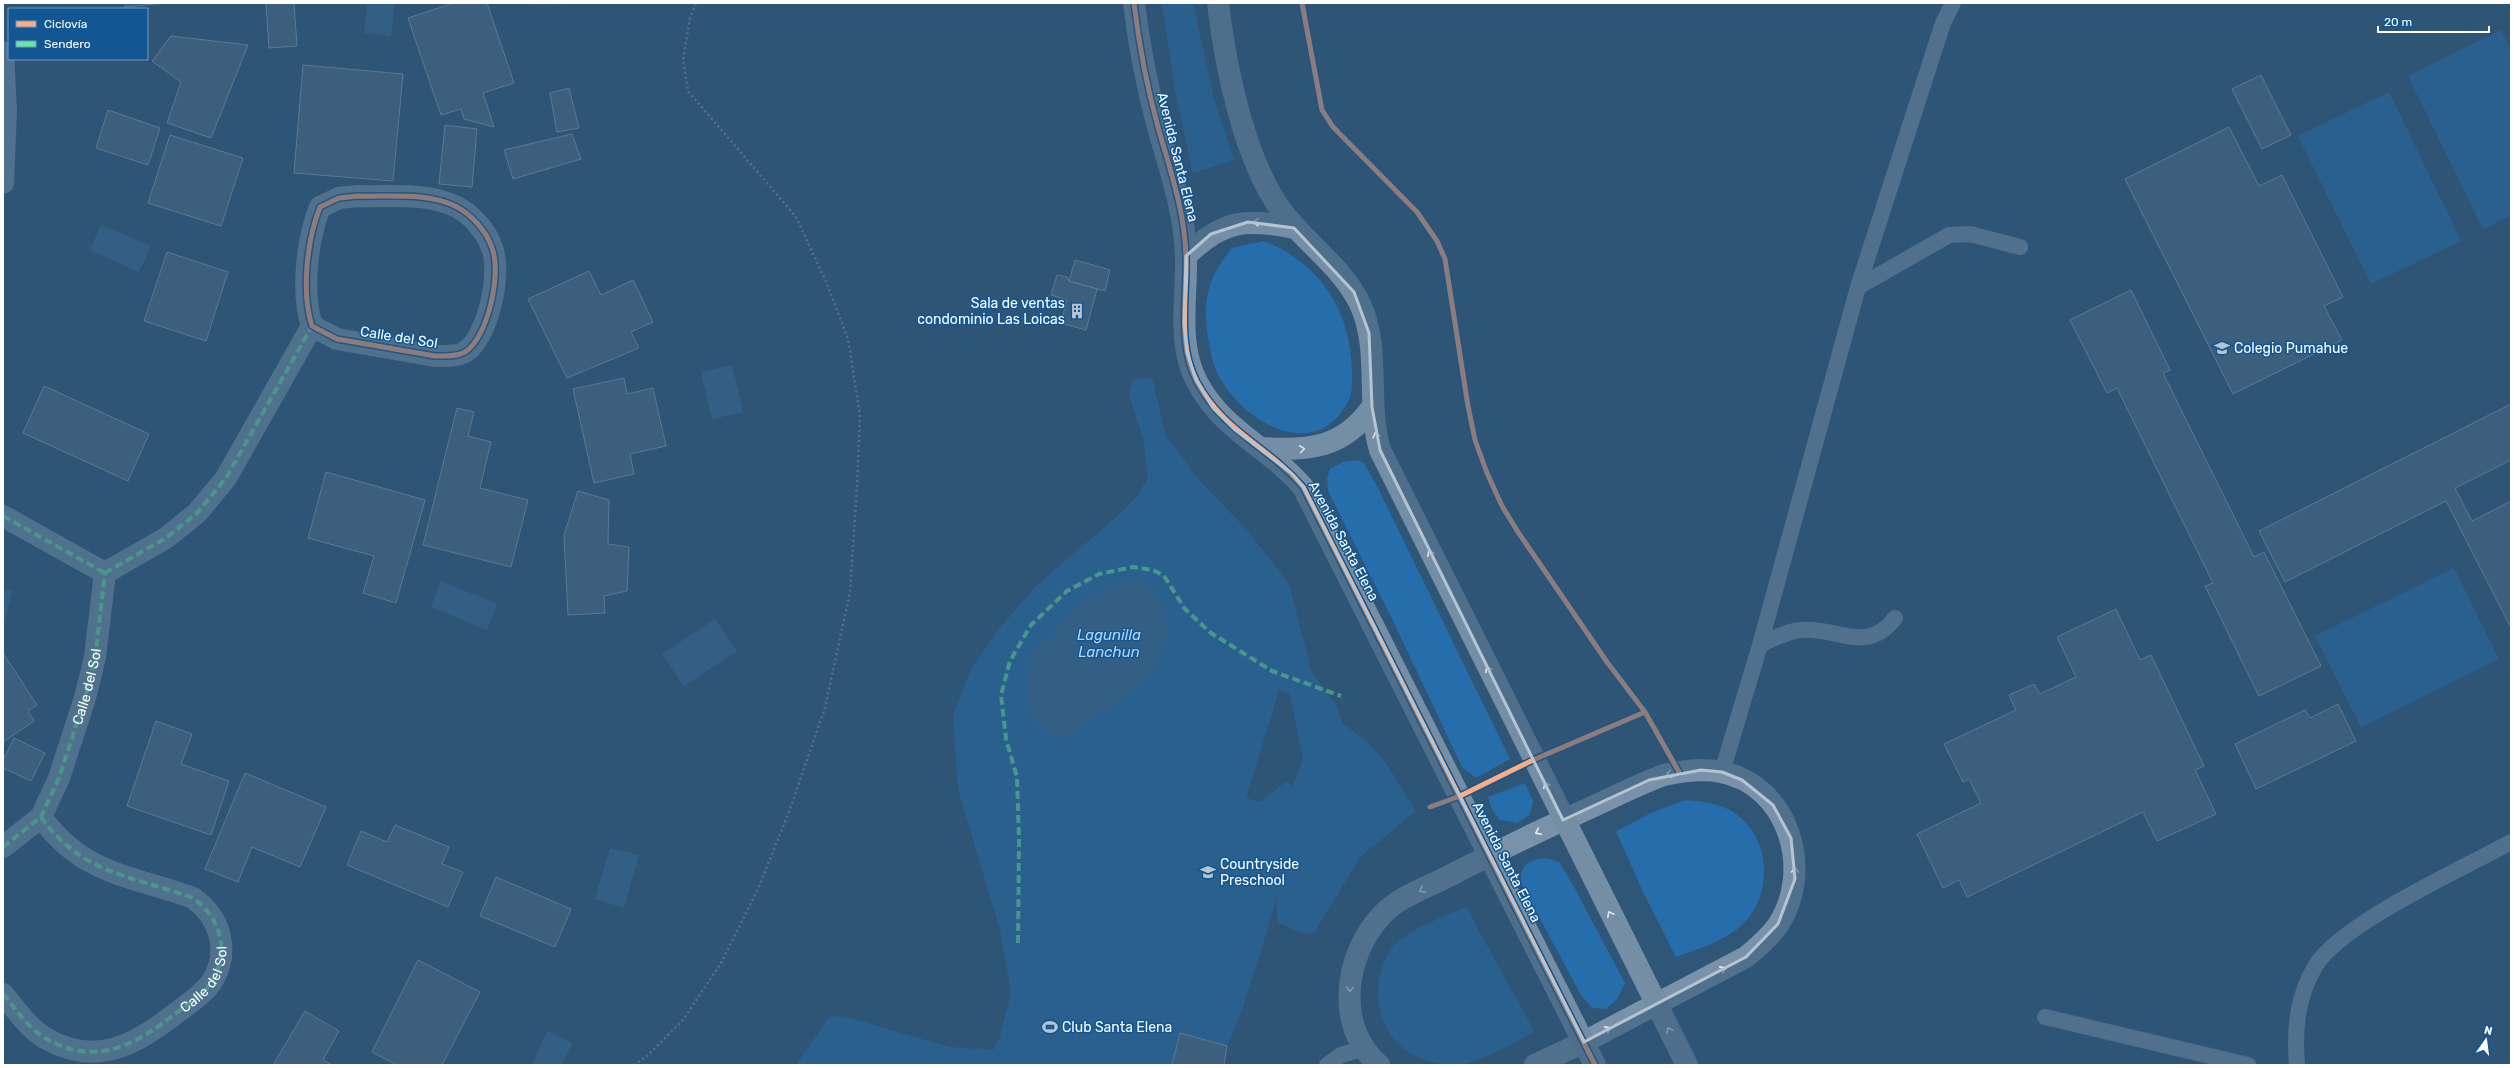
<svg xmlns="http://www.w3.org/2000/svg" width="2514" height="1068" viewBox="0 0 2514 1068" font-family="Rubik,sans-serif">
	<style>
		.green { fill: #256dab; fill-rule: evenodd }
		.water { fill: #3b6b96 }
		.building { fill: #4d6b86; stroke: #8ca3b7 }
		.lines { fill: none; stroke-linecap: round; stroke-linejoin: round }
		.path { stroke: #7992a9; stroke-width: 2.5; stroke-dasharray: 2 3; stroke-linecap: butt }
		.lane { stroke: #7992a9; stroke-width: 16 }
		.street { stroke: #7992a9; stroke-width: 22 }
		.secondary { stroke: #748ea6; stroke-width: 22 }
		.quiet { stroke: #66e7a1; stroke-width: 4; stroke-dasharray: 8 4; stroke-linecap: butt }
		.cycleway-casing { stroke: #125794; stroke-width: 8 }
		.cycleway { stroke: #ffac80; stroke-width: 5 }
		.oneway { stroke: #dce3e9 }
		.oneway2 { stroke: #e4e9ee }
		.marked { fill: none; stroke: #b6c4cf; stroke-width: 3; stroke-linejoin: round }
		.labels { text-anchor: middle; stroke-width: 3; stroke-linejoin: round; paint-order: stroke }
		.street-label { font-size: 14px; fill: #fff; stroke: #125794 }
		.poi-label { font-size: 14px; fill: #fff; stroke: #125794; text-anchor: start }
		.water-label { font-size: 15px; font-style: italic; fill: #add7f9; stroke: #125794 }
	</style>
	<rect width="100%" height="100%" fill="#2f5577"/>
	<path class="green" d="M1162 3H1193L1214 99 1234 160 1193 173 1175 91Z
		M2501 30 2511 50V215L2483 229 2408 76Z
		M2389 92 2461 241 2371 284 2298 136Z
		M1264 241C1305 257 1337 290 1347 334 1351 350 1356 388 1348 402 1315 463 1247 424 1221 380 1213 367 1210 351 1208 337 1202 299 1208 277 1232 248Z
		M1152 378 1166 436 1201 482 1248 531 1289 584 1312 673 1336 704 1342 723 1369 743 1386 763 1416 811 1361 856 1314 933 1304 934 1277 922V899L1243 1007 1227 1046 1180 1033 1172 1065H796L829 1018 843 1016 949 1047 993 1050 1000 1037 1011 993 1000 930 958 789 953 715 971 669 998 630 1037 585 1122 512 1137 496 1148 478 1143 438 1129 394 1133 379ZM1279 690 1290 694 1303 760 1293 786 1286 782 1260 802 1246 798Z
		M1358 460 1364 463 1376 484 1510 759 1476 778 1462 767 1394 623 1328 491 1327 479 1330 469 1343 462Z
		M2454 568 2499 659 2361 727 2315 636Z
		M1525 783 1533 801 1530 815 1517 823 1499 820 1491 807 1488 797Z
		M1685 800C1700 801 1716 803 1730 810 1770 832 1775 891 1744 923 1727 940 1699 949 1676 957L1643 892 1616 831 1653 812Z
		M1545 858 1559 862 1573 885 1625 983 1617 999 1606 1009 1592 1008 1581 995 1522 885C1518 866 1527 860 1545 858Z
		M1466 907 1534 1031C1517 1042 1478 1062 1459 1065 1450 1066 1440 1064 1432 1062 1383 1049 1366 1000 1387 956 1400 931 1442 918 1466 907Z"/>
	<path class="water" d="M367 3H395L391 36 364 33Z
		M531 3H578V4L531 5Z
		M101 225 151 246 139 272 90 250Z
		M732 365 743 412 712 419 701 372Z
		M1140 579 1150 586 1161 605 1168 632 1150 675 1121 699 1072 733 1061 738 1051 736 1043 731 1030 715 1027 703 1029 662 1034 652 1039 645 1052 637 1070 613 1086 598 1127 580Z
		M441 581 497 604 487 630 431 607Z
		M3 589 12 591 5 620H3Z
		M715 619 737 651 684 686 662 654Z
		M610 848 639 855 624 908 595 899Z
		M547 1031 572 1043 562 1065H532Z"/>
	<path class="building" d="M125 3H167L125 7Z
		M266 3H294L297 46 269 48Z
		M454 3H487L514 83 483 93 494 127 464 119 461 109 441 115 408 18Z
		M171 36 248 45 211 138 167 123 181 82 152 61Z
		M303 65 403 74 393 181 294 173Z
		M2261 75 2291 135 2262 149 2232 89Z
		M569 88 579 128 557 132 550 93Z
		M108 110 160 128 148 165 96 148Z
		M445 125 477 129 472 187 439 184Z
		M2229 127 2259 186 2282 175 2343 297 2324 306 2342 340 2233 394 2125 179Z
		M572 134 581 159 513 179 504 150Z
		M170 135 243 158 221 226 148 203Z
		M167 252 228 272 206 341 144 321Z
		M1075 260 1110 270 1105 291 1069 281Z
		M589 271 601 295 633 280 653 322 631 332 639 348 567 378 528 299Z
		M1057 275 1067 277 1069 281 1097 289 1086 330 1061 323 1067 300 1051 295Z
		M2131 290 2170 370 2163 373 2254 557 2264 552 2321 666 2259 696 2205 586 2213 583 2117 388 2107 393 2070 320Z
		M624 378 627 394 653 388 666 446 630 454 634 474 594 483 573 389Z
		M44 386 149 434 128 481 23 433Z
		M2511 404V460L2455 488 2472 521 2511 501V628L2446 501 2285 582 2259 531Z
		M457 408 474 412 468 436 491 442 480 488 528 500 511 567 423 545Z
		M326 472 425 500 396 603 363 593 374 556 308 538Z
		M578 491 609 500 608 544 629 547 627 591 604 596 605 613 568 615 564 535Z
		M2116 609 2140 660 2151 655 2204 766 2195 770 2216 814 2157 841 2143 812 1967 897 1959 880 1943 888 1917 834 1981 803 1969 779 1963 782 1944 744 2016 710 2009 695 2034 684 2040 694 2076 677 2057 637Z
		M3 653 37 705 28 711 34 721 3 742Z
		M2338 704 2356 741 2256 789 2235 744 2305 710 2310 718Z
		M156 721 192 734 181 764 229 781 211 835 127 806Z
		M14 738 45 753 31 781 3 768V761Z
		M245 773 326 807 300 867 252 847 238 882 205 869Z
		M395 825 449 847 442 864 463 872 448 907 347 865 361 831 387 842Z
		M496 877 571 909 555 947 480 916Z
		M418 960 480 992 442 1065H397L372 1052Z
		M305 1011 339 1031 323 1060 332 1065H273Z
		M1180 1033 1227 1046 1224 1065H1172Z"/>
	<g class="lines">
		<path class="path" d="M634 1065 647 1056 683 1020 721 963 758 889 789 812 825 708 850 592 857 487 860 415 848 339 827 284 796 217 688 91 683 60 690 18 696 3"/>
		<path class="lane" d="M1858 287 1943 23 1953 3
			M1760 645 1858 287 1949 235 1970 234 2020 247
			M1722 772 1760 645C1773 639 1787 631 1801 630 1839 627 1867 655 1895 618
			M2045 1017 2248 1065
			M1327 1065 1341 1055 1365 1048
			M2297 1065C2294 1029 2297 996 2316 965 2342 923 2464 868 2511 842"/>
		<g class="street">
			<path d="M3 52 6 110 3 183"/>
			<path d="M358 196C390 197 428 192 457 207 472 215 487 232 492 248 502 272 488 338 465 352 456 357 445 356 435 356L337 339 312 326C301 292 307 240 320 207L339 198Z"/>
			<path d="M3 516 105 573"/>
			<path d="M105 573 166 538 197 513 226 478 312 326"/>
			<path id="s1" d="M3 847 41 817 59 778 85 698 95 657 105 573"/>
			<path d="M3 994C16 1009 27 1027 45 1038 95 1067 134 1046 175 1014 188 1004 204 994 213 980 230 950 220 917 193 898 130 875 83 875 41 817"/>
			<path d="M1379 1065C1334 1027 1345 953 1382 915 1398 897 1426 888 1447 877 1495 852 1543 829 1592 807 1616 796 1639 784 1664 775 1683 771 1702 768 1721 772 1789 785 1814 871 1778 925 1769 938 1758 947 1746 957L1584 1042 1535 1065"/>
		</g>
		<path class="secondary" d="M1134 3C1139 45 1147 87 1158 127 1170 170 1185 212 1186 257 1187 298 1177 344 1197 382 1224 432 1268 446 1303 487L1595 1065
			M1218 3C1225 65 1244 159 1281 210 1305 243 1342 266 1360 304 1381 348 1366 403 1380 450L1687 1065
			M1186 256C1222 220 1246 218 1294 228
			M1263 448C1309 451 1344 448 1372 407"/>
		<g class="quiet">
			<path d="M3 516 105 573"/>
			<path d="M105 573 166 538 197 513 226 478 312 326"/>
			<path d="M3 847 41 817 59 778 85 698 95 657 105 573"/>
			<path d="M1018 943 1019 839 1017 777 1006 739 1001 695 1010 661 1031 625 1067 591 1099 574 1133 567 1153 570 1164 576 1185 609 1211 633 1272 671 1341 696"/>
			<path id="s2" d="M3 994C16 1009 27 1027 45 1038 95 1067 134 1046 175 1014 188 1004 204 994 213 980 230 950 220 917 193 898 130 875 83 875 41 817"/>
		</g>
		<defs>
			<path id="cycleway" d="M1134 3C1139 45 1147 87 1158 127 1170 170 1185 212 1186 257 1187 298 1177 344 1197 382 1224 432 1268 446 1303 487L1595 1065
				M1302 3 1322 110 1333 127 1417 212 1437 241 1445 259 1468 406 1475 440 1487 473 1502 506 1518 532 1607 662 1645 712 1679 772
				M358 196C390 197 428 192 457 207 472 215 487 232 492 248 502 272 488 338 465 352 456 357 445 356 435 356L337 339 312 326C301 292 307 240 320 207L339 198Z
				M1430 807 1460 796 1533 760 1645 712"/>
		</defs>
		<use href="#cycleway" class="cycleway-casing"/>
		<use href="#cycleway" class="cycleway"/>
	</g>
	<defs><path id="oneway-chevron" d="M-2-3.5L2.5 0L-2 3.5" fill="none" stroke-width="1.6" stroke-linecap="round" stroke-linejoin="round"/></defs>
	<g class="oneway">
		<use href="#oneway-chevron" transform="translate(1256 222) rotate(-176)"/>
		<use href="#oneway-chevron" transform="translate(1376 435) rotate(-104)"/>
		<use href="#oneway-chevron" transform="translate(1302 449) rotate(-8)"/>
		<use href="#oneway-chevron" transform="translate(1430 553) rotate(-117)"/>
		<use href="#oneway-chevron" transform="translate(1488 669) rotate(-117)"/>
		<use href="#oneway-chevron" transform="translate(1546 785) rotate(-116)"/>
		<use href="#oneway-chevron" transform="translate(1610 914) rotate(-117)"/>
		<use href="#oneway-chevron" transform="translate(1669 1030) rotate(-117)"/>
	</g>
	<g class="oneway2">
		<use href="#oneway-chevron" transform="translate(1669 774) rotate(167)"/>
		<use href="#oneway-chevron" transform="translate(1538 832) rotate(154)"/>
		<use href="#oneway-chevron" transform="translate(1795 870) rotate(-90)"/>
		<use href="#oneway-chevron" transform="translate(1422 890) rotate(153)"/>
		<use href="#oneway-chevron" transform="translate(1723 969) rotate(-28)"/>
		<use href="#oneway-chevron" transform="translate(1350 989) rotate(91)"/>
		<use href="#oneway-chevron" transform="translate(1608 1029) rotate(-28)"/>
	</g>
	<path d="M0 0H2514V1068H0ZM1248 222 1294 228 1354 292 1369 333 1372 407 1380 450 1563 820 1649 780 1701 770 1722 772 1742 780 1773 805 1791 838 1795 879 1778 924 1746 957 1584 1042 1303 487 1291 473 1234 429 1213 408 1196 380 1187 353 1184 323 1186 256 1211 234Z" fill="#2f5577" fill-opacity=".55" fill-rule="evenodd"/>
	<path class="marked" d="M1248 222 1294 228 1354 292 1369 333 1372 407 1380 450 1563 820 1649 780 1701 770 1722 772 1742 780 1773 805 1791 838 1795 879 1778 924 1746 957 1584 1042 1303 487 1291 473 1234 429 1213 408 1196 380 1187 353 1184 323 1186 256 1211 234Z"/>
	<defs>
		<symbol id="building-bare" viewBox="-9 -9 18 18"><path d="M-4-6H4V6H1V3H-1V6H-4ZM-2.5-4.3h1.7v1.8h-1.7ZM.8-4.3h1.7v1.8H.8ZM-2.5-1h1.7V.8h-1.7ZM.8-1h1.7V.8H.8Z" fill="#b6c4cf" stroke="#125794" stroke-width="2.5" paint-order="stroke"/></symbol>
		<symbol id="school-bare" viewBox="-9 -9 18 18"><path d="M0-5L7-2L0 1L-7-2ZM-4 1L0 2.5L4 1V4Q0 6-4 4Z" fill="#b6c4cf" stroke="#125794" stroke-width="2.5" paint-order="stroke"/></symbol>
		<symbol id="stadium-bare" viewBox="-9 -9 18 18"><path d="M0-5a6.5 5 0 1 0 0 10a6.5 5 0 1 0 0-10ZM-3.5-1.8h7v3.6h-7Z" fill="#b6c4cf" stroke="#125794" stroke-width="2.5" paint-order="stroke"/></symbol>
	</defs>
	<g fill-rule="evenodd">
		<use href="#building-bare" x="1066" y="300" width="22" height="22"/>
		<use href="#school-bare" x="2211" y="337" width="22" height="22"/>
		<use href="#school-bare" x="1197" y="861" width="22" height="22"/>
		<use href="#stadium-bare" x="1039" y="1016" width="22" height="22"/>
	</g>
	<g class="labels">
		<g class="street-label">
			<text transform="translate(1178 157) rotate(76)" y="5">Avenida Santa Elena</text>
			<text transform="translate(399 337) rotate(9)" y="5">Calle del Sol</text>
			<text transform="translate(1344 541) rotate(62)" y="5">Avenida Santa Elena</text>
			<text dy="5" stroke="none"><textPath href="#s1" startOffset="187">Calle del Sol</textPath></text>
			<text transform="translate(1507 862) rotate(63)" y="5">Avenida Santa Elena</text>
			<text dy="5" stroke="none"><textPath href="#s2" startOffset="251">Calle del Sol</textPath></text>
		</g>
		<g class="poi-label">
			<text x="1065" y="308" text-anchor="end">Sala de ventas<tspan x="1065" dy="16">condominio Las Loicas</tspan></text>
			<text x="2234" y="353">Colegio Pumahue</text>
			<text x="1220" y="869">Countryside<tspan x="1220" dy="16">Preschool</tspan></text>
			<text x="1062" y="1032">Club Santa Elena</text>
		</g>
		<g class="water-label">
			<text x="1109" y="640">Lagunilla<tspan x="1109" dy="17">Lanchun</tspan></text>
		</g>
	</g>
	<rect width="2514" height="1068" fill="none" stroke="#ffffff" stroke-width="8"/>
	<rect x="8" y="8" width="140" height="52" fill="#125794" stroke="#719abf"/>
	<rect x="16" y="21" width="20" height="6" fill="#ffac80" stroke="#719abf"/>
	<text x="44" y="28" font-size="12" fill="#ffffff">Ciclovía</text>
	<rect x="16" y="41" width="20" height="6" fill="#66e7a1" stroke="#719abf"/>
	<text x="44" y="48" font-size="12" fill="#ffffff">Sendero</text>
	<g transform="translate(2486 1040) rotate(14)" stroke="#125794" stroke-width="3" paint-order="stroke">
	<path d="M0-3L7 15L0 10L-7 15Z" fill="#ffffff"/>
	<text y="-6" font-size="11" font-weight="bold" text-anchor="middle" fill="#ffffff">N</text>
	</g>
	<path d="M2378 26v6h111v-6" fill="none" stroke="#ffffff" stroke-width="2"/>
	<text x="2384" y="26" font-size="12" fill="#ffffff" stroke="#125794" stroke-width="3" paint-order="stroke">20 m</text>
</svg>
